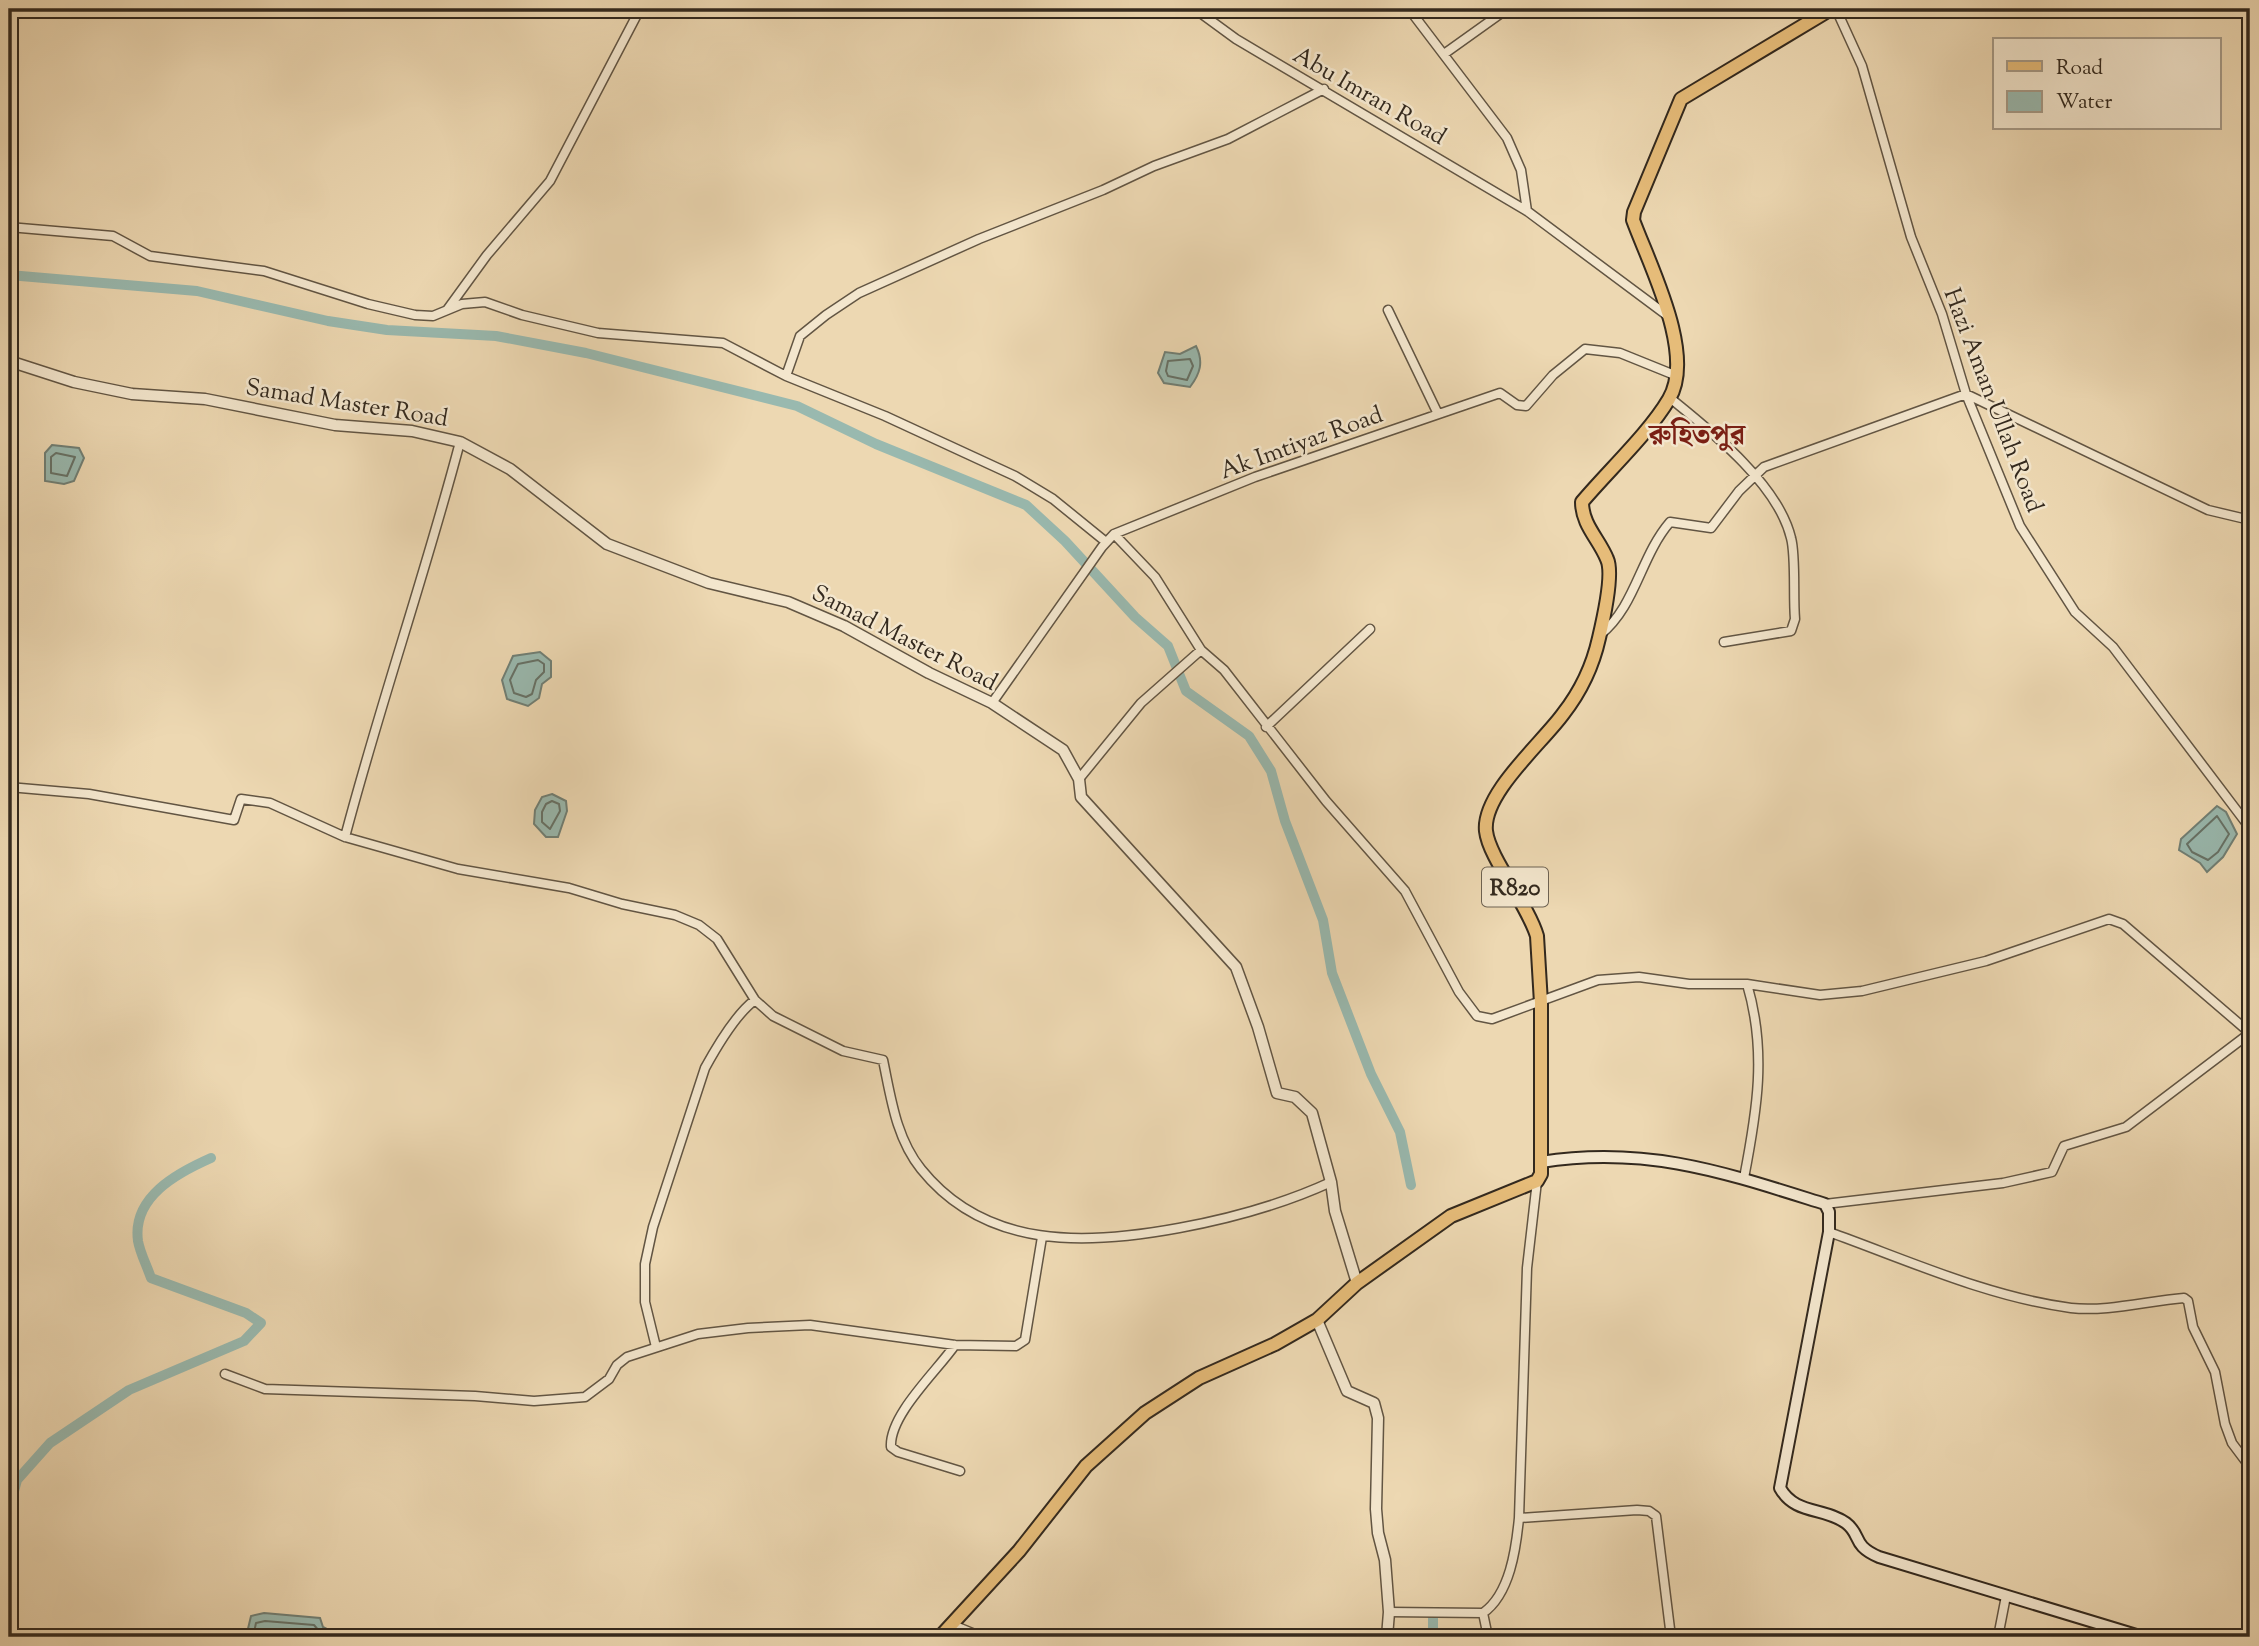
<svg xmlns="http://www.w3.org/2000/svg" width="2259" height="1646" viewBox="0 0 2259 1646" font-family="'Sorts Mill Goudy','Noto Serif Bengali',serif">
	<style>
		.water { fill: #99b9af; stroke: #707f75; stroke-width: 2 }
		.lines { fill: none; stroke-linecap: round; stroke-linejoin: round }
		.shore { stroke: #667166; stroke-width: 2 }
		.canal { stroke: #99b9af; stroke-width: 10 }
		.minor-casing { stroke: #625543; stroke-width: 11 }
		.tertiary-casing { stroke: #625543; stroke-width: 13 }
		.secondary-casing { stroke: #33291e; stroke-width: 14 }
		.primary-casing { stroke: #33291e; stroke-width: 16 }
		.minor { stroke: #f3e6cd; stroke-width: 8 }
		.tertiary { stroke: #f3e6cd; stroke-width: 10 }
		.secondary { stroke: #f3e6cd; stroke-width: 10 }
		.primary { stroke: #e6bc79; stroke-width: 12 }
		.labels { text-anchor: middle; stroke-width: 5; stroke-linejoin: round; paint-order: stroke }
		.shield { fill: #f3e6cd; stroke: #6d6252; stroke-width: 2 }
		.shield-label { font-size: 23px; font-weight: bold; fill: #33291e }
		.street-label { font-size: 24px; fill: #33291e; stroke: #f3e6cd }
		.quarter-label { font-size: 28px; font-weight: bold; fill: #7a1f14; stroke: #f3e6cd }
	</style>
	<rect width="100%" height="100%" fill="#edd8b2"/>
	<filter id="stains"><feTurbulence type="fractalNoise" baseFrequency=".00286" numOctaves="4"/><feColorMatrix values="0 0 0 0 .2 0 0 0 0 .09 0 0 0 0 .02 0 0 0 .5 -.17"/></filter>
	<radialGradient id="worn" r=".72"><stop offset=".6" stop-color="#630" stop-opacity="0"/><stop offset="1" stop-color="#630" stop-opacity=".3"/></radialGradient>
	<path class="water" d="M1196 346C1204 362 1200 374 1190 387L1164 383 1158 373 1165 352 1180 354Z
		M52 445 79 448 84 458 74 481 64 484 45 481V453Z
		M540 652 551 661V677L542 684 539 698 528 706 507 699 502 680 513 656Z
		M552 794 566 801 567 811 558 837H546L534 824 535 810 542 797Z
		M2217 806 2226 812 2237 834 2223 857 2207 872 2200 863 2179 850 2181 839Z
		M264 1613 320 1618 323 1627 342 1637H246L251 1616Z"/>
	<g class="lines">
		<path class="shore" d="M1190 359 1193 366 1187 380 1168 376 1166 371 1168 361Z
			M56 453 75 457 67 476 51 473V457Z
			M538 660 544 664V672L536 680 532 694 526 697 514 693 510 680 518 664Z
			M552 801 559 804 560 811 550 829 542 822V812L546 804Z
			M2217 816 2229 834 2218 852 2208 860 2192 852 2187 844Z
			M253 1637 256 1623 265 1621 314 1625 324 1637"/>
		<path class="canal" d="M9 275 197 291 328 321 387 330 496 336 586 353 797 406 876 444 1026 505 1065 541 1135 617 1168 646 1186 691 1249 736 1271 771 1285 821 1323 920 1332 973 1371 1074 1400 1132 1411 1185
			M9 1510 17 1480 50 1443 129 1390 244 1341 261 1323 246 1313 151 1278C147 1266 140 1253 138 1241 132 1197 177 1173 211 1158
			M868 1637 875 1634
			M1433 1637V1616"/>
		<defs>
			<path id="minor" d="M1195 9 1236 39 1527 211 1668 316
				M1409 9 1507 138 1521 170 1527 211
				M1836 9 1862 66 1911 237 1942 314 1966 394 2020 526 2075 612 2113 647 2250 828
				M1444 54 1507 9
				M9 227 113 236 150 256 264 271 368 304 415 315 433 316 462 304 485 302 522 315 598 333 723 343 786 376 800 336 826 315 859 293 979 239 1103 190 1154 166 1228 139 1324 89
				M447 310 487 255 550 181 640 9
				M1388 310 1438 414
				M786 376 885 416 1015 476 1053 499 1106 542
				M1670 398C1712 432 1778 484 1791 538 1796 556 1793 597 1795 619L1791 631 1724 642
				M1114 534 1155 577 1201 650 1224 670 1326 801 1405 891 1459 992 1477 1016 1492 1019 1598 980 1639 977 1689 984H1747L1820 995 1862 991 1986 961 2109 919 2123 924 2250 1033
				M1600 635C1636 606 1640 557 1670 522L1711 528 1739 491 1764 467 1966 394 2208 510 2250 520
				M992 703 1102 547 1114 534 1255 477 1500 393 1517 405 1526 406 1553 375 1585 349 1620 353 1677 376
				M1266 727 1370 629
				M1079 779 1141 703 1201 650
				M9 787 89 794 234 820 241 799 270 803 345 837C380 704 425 575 460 442
				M345 837 458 869 569 888 622 904 675 915 699 925 717 939 755 1000 773 1016 843 1051 883 1060C891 1098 896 1138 921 1169 986 1250 1087 1245 1179 1228 1233 1218 1281 1205 1331 1182
				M1744 1178C1757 1111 1767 1051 1747 984
				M1825 1204 2003 1183 2052 1172 2064 1146 2126 1127 2250 1033
				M1829 1232C1907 1260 1988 1297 2071 1308 2107 1312 2147 1301 2184 1298L2188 1301 2193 1327 2215 1372 2225 1424 2232 1443 2250 1467
				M955 1345C937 1371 889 1415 891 1447L898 1452 960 1471
				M656 1347 645 1302V1264L653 1227 705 1068C716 1048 737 1013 755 1000
				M225 1374 265 1389 475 1396 534 1401 585 1397 609 1379 617 1365 627 1357 698 1334 748 1328 810 1325 955 1345 1016 1346 1025 1340 1042 1237
				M1519 1518 1637 1510 1649 1511 1656 1516 1671 1637
				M1389 1612 1483 1613C1510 1594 1516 1549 1519 1518L1527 1268 1537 1181
				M1483 1613 1488 1637
				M953 1625 982 1637
				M1998 1637 2006 1596"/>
			<path id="tertiary" d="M9 361 74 382 132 394 205 399 335 425 412 431 460 442 510 469 607 544 709 583 788 602 844 626 929 673 992 703 1063 750 1079 779 1081 797 1236 967 1258 1027 1277 1093 1295 1097 1312 1113 1331 1182 1335 1211 1357 1283
				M1317 1320 1347 1391 1374 1403 1378 1418 1376 1509 1378 1533 1385 1560 1389 1612 1387 1637"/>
			<path id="secondary" d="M1541 1162C1647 1145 1726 1173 1825 1204L1829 1212V1232L1780 1488C1795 1515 1824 1507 1846 1523 1862 1535 1851 1545 1879 1557L2143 1637"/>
			<path id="primary" d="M940 1637 1019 1551 1086 1466 1145 1413 1199 1378 1275 1344 1317 1320 1357 1283 1451 1216 1537 1181 1541 1174V1003L1537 936C1527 903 1489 858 1486 831 1482 794 1542 743 1563 714 1581 691 1593 665 1599 638 1603 621 1614 574 1607 559 1599 539 1582 525 1582 502 1608 471 1649 433 1669 399 1696 354 1649 264 1633 220L1634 212 1681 99 1831 9"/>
		</defs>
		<use href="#minor" class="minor-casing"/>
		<use href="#tertiary" class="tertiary-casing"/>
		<use href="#secondary" class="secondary-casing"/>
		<use href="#primary" class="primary-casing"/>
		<use href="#minor" class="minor"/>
		<use href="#tertiary" class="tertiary"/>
		<use href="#secondary" class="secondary"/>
		<use href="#primary" class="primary"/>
	</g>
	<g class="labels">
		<rect class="shield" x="1482" y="867.5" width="66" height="39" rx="5"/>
		<g class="shield-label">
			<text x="1515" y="895">R820</text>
		</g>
		<g class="street-label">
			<text transform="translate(1370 95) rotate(30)" y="8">Abu Imran Road</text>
			<text transform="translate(1994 400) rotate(69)" y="8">Hazi Aman Ullah Road</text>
			<text transform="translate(347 402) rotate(9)" y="8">Samad Master Road</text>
			<text transform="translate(1301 442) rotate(-20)" y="8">Ak Imtiyaz Road</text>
			<text transform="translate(905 637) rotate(27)" y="8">Samad Master Road</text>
		</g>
		<g class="quarter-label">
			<text x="1697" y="444">রুহিতপুর</text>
		</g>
	</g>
	<rect width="2259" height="1646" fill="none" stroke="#edd8b2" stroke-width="35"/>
	<rect x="10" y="10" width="2238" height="1625" fill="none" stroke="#33291e" stroke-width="3.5"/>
	<rect x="18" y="18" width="2224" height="1611" fill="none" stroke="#33291e" stroke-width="2"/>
	<rect x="1993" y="38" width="228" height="91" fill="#f3e6cd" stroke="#a69a87" stroke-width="2"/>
	<rect x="2007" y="61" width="35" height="10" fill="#e6bc79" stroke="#a69a87" stroke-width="2"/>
	<text x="2056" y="74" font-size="21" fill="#33291e">Road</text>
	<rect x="2007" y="91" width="35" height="21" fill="#99b9af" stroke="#a69a87" stroke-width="2"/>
	<text x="2056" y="108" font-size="21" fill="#33291e">Water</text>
	<rect width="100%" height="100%" filter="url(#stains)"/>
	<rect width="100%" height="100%" fill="url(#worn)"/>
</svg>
